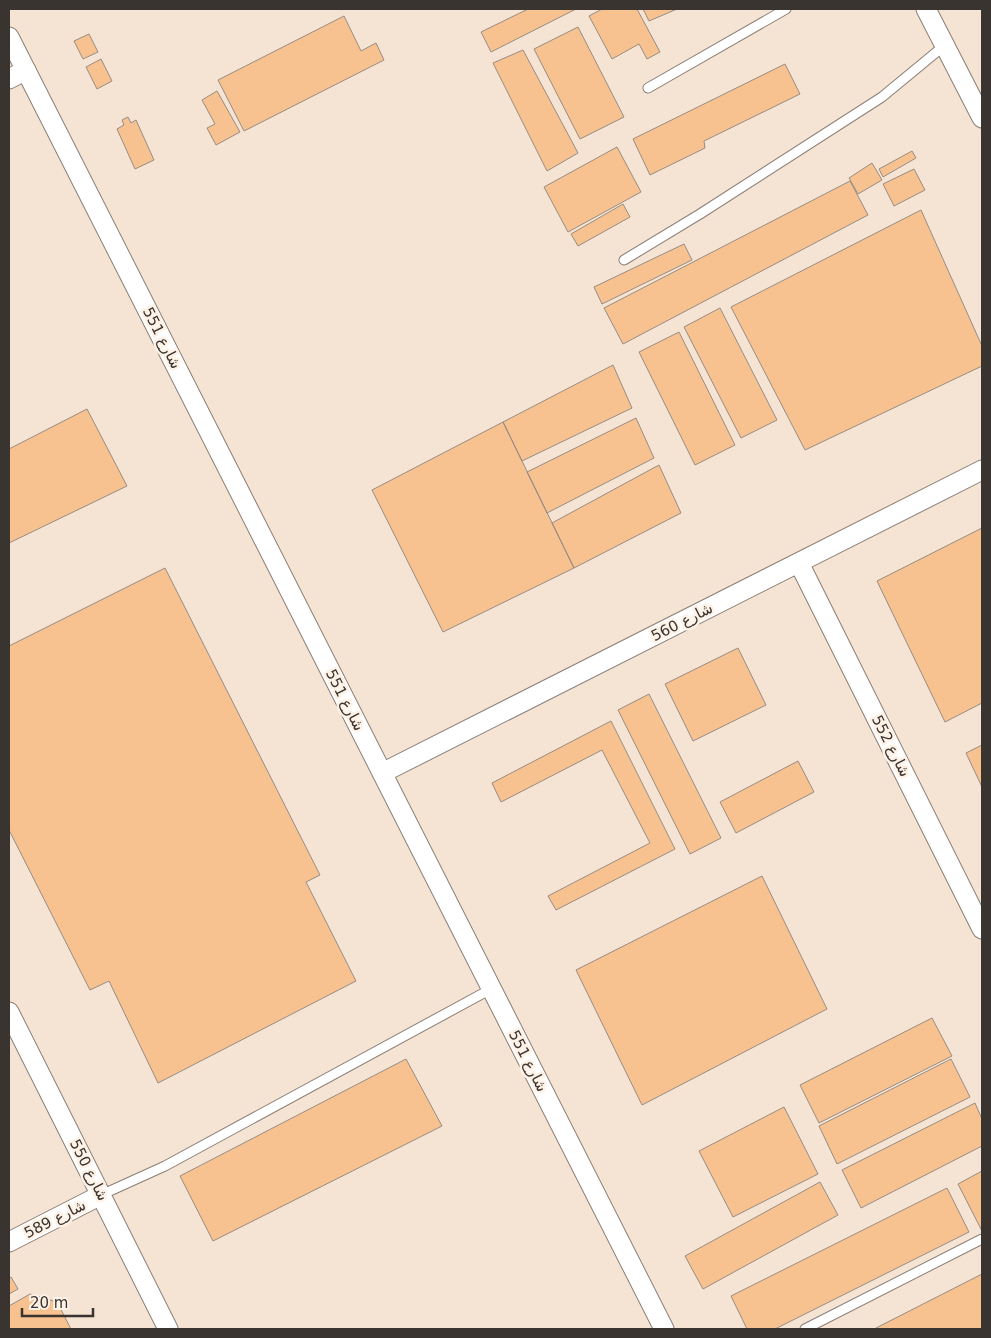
<svg xmlns="http://www.w3.org/2000/svg" width="991" height="1338" viewBox="0 0 991 1338" font-family="'DejaVu Sans',Cairo,sans-serif">
	<style>
		.built { fill: #f5e4d4 }
		.building { fill: #f7c290; stroke: #978c83 }
		.lines { fill: none; stroke-linecap: round; stroke-linejoin: round }
		.service-casing { stroke: #8a7f76; stroke-width: 11 }
		.minor-casing { stroke: #8a7f76; stroke-width: 21 }
		.service { stroke: #fff; stroke-width: 9 }
		.minor { stroke: #fff; stroke-width: 19 }
		.labels { text-anchor: middle; stroke-width: 5; stroke-linejoin: round; paint-order: stroke }
		.street-label { font-size: 15px; fill: #393430; stroke: #fef2e7 }
	</style>
	<rect width="100%" height="100%" fill="#fef2e7"/>
	<path class="built" d="M9 9H982V1329H9Z"/>
	<path class="building" d="M528 9H576L491 52 481 32Z
		M602 9H637L660 52 647 59 639 44 612 59 589 16Z
		M643 9H677L649 21Z
		M344 16 361 51 376 43 384 60 244 131 218 80Z
		M578 27 624 117 580 139 534 49Z
		M89 34 98 52 83 59 74 41Z
		M523 50 578 153 547 171 493 63Z
		M101 59 112 81 97 89 86 67Z
		M785 64 800 94 704 141 705 148 650 175 633 139Z
		M217 91 240 132 216 145 207 128 215 124 202 100Z
		M128 117 131 123 136 120 154 160 135 169 117 129 124 125 122 120Z
		M617 147 641 192 568 232 544 187Z
		M912 151 916 158 883 177 879 169Z
		M872 163 882 180 858 194 849 178Z
		M914 169 925 190 894 206 883 184Z
		M850 181 868 215 623 344 604 308Z
		M623 204 630 217 578 246 571 234Z
		M921 210 982 346V366L805 450 731 307Z
		M684 244 692 260 602 304 594 287Z
		M720 308 777 420 741 438 684 327Z
		M679 332 735 445 695 465 639 352Z
		M613 365 632 408 522 461 503 422Z
		M87 409 127 486 9 543V449Z
		M636 418 654 458 547 513 527 472Z
		M503 422 574 568 443 632 372 490Z
		M659 465 681 513 574 568 552 523Z
		M982 528V703L945 722 877 581Z
		M165 568 320 875 306 882 356 981 158 1083 109 981 90 990 9 830V646Z
		M738 648 766 705 693 741 665 684Z
		M649 694 721 838 690 854 618 710Z
		M611 721 675 849 556 910 548 896 650 843 602 750 501 802 492 783Z
		M982 745V787L966 753Z
		M798 761 814 792 736 833 720 802Z
		M762 876 827 1009 642 1105 576 970Z
		M932 1018 952 1056 819 1123 800 1085Z
		M406 1059 442 1126 213 1241 180 1176Z
		M951 1059 970 1097 837 1164 819 1126Z
		M975 1103 982 1119V1146L861 1208 842 1170Z
		M784 1107 818 1174 733 1217 699 1151Z
		M982 1171V1231L958 1184Z
		M820 1182 838 1215 703 1289 685 1256Z
		M947 1188 969 1232 775 1329H747L731 1296Z
		M982 1274V1329H876V1328Z
		M11 1277 18 1289 9 1294V1278Z
		M30 1294 57 1302 71 1329H9V1306Z"/>
	<g class="lines">
		<defs>
			<path id="service" d="M648 88 786 9
				M624 260 700 214 882 97 945 45
				M101 1195 165 1166 491 989
				M805 1329 982 1239"/>
			<path id="minor" d="M926 9 982 118
				M9 37 664 1329
				M9 79 26 70
				M799 563 982 929
				M382 773 982 470
				M9 1012 168 1329
				M9 1242 101 1195"/>
		</defs>
		<use href="#service" class="service-casing"/>
		<use href="#minor" class="minor-casing"/>
		<use href="#service" class="service"/>
		<use href="#minor" class="minor"/>
	</g>
	<g class="labels">
		<g class="street-label">
			<text transform="translate(162 338) rotate(63)" y="5">شارع 551</text>
			<text transform="translate(682 622) rotate(-27)" y="5">شارع 560</text>
			<text transform="translate(345 700) rotate(63)" y="5">شارع 551</text>
			<text transform="translate(891 746) rotate(63)" y="5">شارع 552</text>
			<text transform="translate(528 1061) rotate(63)" y="5">شارع 551</text>
			<text transform="translate(89 1170) rotate(63)" y="5">شارع 550</text>
			<text transform="translate(55 1219) rotate(-27)" y="5">شارع 589</text>
		</g>
	</g>
	<rect width="991" height="1338" fill="none" stroke="#393430" stroke-width="20"/>
	<path d="M22 1308v8h71v-8" fill="none" stroke="#393430" stroke-width="2.5"/>
	<text x="30" y="1308" font-size="15" fill="#393430" stroke="#fef2e7" stroke-width="4" paint-order="stroke">20 m</text>
</svg>
